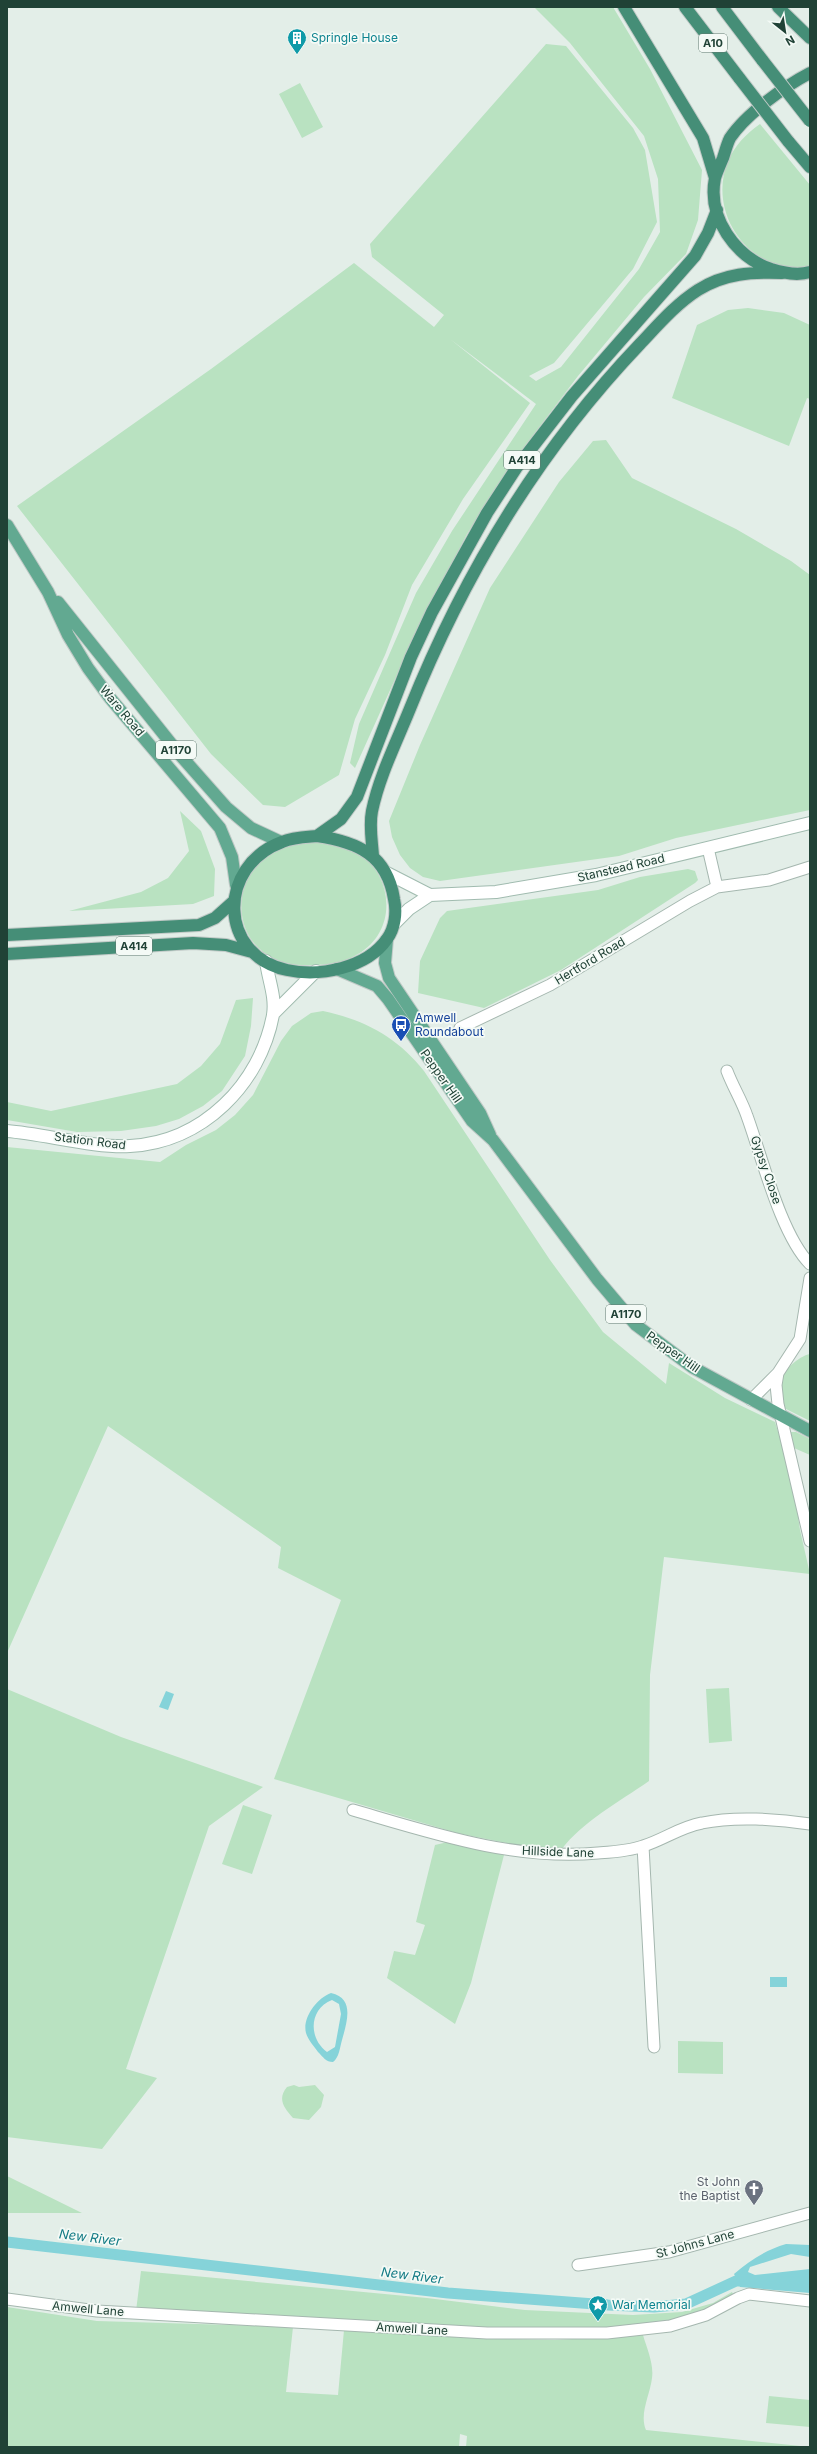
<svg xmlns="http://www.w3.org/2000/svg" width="817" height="2454" viewBox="0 0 817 2454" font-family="Inter,sans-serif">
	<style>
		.green { fill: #b9e2c1 }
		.water { fill: #85d3d9; fill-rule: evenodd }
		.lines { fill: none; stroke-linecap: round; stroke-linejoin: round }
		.canal { stroke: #85d3d9; stroke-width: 11 }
		.minor-casing { stroke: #a5b7af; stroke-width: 13 }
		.secondary-casing { stroke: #a0bbaf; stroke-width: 14 }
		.primary-casing { stroke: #c1cac7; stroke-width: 14 }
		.trunk-casing { stroke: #c1cac7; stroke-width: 14 }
		.minor { stroke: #fff; stroke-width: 11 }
		.secondary { stroke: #fff; stroke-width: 12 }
		.primary { stroke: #62a991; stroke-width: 12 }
		.trunk { stroke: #458e77; stroke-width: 12 }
		.trunk-bridge-casing { stroke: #c1cac7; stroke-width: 14; stroke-linecap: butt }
		.trunk-bridge { stroke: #458e77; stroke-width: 12 }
		.labels { text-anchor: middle; stroke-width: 3.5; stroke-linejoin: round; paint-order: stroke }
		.shield { fill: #f4faf6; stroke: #607970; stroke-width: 1 }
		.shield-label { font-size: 11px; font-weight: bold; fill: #204236 }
		.culture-label { font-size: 12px; fill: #0d838f; stroke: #f4faf6; text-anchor: start }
		.street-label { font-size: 12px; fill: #204236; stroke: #f4faf6 }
		.transit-label { font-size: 12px; fill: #164399; stroke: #f4faf6; text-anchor: start }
		.worship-label { font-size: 12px; fill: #5b616d; stroke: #f4faf6; text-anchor: end }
		.water-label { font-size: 13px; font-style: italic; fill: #137b85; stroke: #f4faf6 }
	</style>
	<rect width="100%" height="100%" fill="#e3eee8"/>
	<path class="green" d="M534 7H613L650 69 702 170 698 220 686 254 644 297 578 376 512 463 467 534 410 646 355 768 350 763 359 724 416 593 452 531 536 404 450 339 530 403 463 499 412 585 385 655 355 719 339 775 285 807 263 805 211 754 17 506 211 369 354 263 434 327 444 315 372 257 370 244 546 44 566 46 633 128 645 150 657 222 633 269 554 363 529 376 536 381 561 367 639 269 660 232 658 179 644 136 570 43Z
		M300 83 323 127 302 138 279 94Z
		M760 124 810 185V267C752 276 706 215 728 161 735 145 746 134 760 124Z
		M748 308 784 313 810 325V399L807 398 789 446 672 398 697 325 728 310Z
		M606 440 632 478 736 529 791 561 810 575V810L676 838 619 856 440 881 423 877 410 868 400 855 392 837 389 821 420 745 490 588 559 482 593 441Z
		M180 811 201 831 215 869 214 896 193 904 69 911 141 892 168 878 189 851Z
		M310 842C325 843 344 843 357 852 394 875 398 931 358 954 343 964 323 965 305 965 283 966 261 956 249 936 231 903 246 862 280 848 290 844 300 843 310 842Z
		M688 869 695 871 698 880 695 883 561 970 484 1008 418 993 420 961 440 918 447 911 598 890 640 877Z
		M253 998 251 1026 245 1056 222 1091 203 1106 179 1119 156 1126 121 1131 77 1132 7 1120V1102L51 1111 177 1084 201 1066 220 1044 236 1000Z
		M323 1011C365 1020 397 1037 424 1071L550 1260 603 1332 666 1384 669 1363 725 1398 775 1422 792 1476 800 1530 810 1574 664 1557 650 1675 649 1781C619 1802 583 1821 561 1850L535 1849 457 1833 274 1779 341 1600 278 1568 281 1547 108 1426 7 1653V1147L160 1162 186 1145 216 1130 235 1115 253 1095 281 1041 292 1026 311 1013Z
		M810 1354V1421L782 1407C782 1399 780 1391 780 1384 780 1372 799 1356 810 1354Z
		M790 1432H796L810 1439V1455L794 1448Z
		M729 1688 732 1741 709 1743 706 1689Z
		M7 1689 121 1737 263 1787 209 1826 126 2069 157 2078 102 2149 7 2137Z
		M243 1805 272 1815 252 1874 222 1864Z
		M452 1841 504 1855 471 1983 455 2024 387 1978 394 1951 415 1955 425 1925 416 1922 435 1845Z
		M678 2041 723 2042V2074L678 2073Z
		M294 2085 299 2087 315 2085 324 2095 321 2107 309 2120 293 2118C284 2108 277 2099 287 2087Z
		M7 2176 82 2213H7Z
		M141 2271 427 2298 525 2310 633 2315 682 2312 713 2303 732 2292 734 2296 702 2313 668 2323 627 2328 506 2329 136 2311Z
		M7 2307 97 2321 293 2327 286 2392 338 2395 344 2330 468 2338 555 2340 643 2335C647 2349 654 2364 652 2378 650 2395 639 2414 646 2430L810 2447H466L467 2436 460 2434 459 2447H7Z
		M769 2396 810 2400V2427L766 2423Z"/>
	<path class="water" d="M166 1691 174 1694 168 1710 159 1707Z
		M770 1977H787V1987H770Z
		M331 1993C355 1998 347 2022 342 2040 340 2047 339 2058 333 2062 326 2062 323 2057 318 2052 314 2046 308 2040 306 2033 302 2018 317 1998 331 1993ZM332 2000 339 2004 341 2014 335 2047 327 2052C308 2038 309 2009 332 2000Z
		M786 2244 810 2245V2257L791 2254 750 2267 748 2272 755 2275 810 2269V2293L740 2287 734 2274C750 2260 766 2250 786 2244Z"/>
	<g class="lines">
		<path class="canal" d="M7 2242 448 2293 608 2305 654 2307 686 2304 736 2281H750"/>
		<defs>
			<path id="minor" d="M708 848 717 887
				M460 1028 550 985 690 901 717 887 769 880 810 867
				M727 1071C733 1087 742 1101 747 1116 762 1157 781 1235 810 1264
				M778 1373 776 1385 778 1404 810 1541
				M751 1400 778 1373 800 1339 810 1278
				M353 1810C432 1833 515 1861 598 1853 612 1852 630 1851 643 1846 663 1840 680 1827 702 1823 734 1816 778 1819 810 1824
				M643 1846 654 2047
				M578 2265 669 2252 810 2213
				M7 2299 97 2311 487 2333H607L670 2326 706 2315 738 2298 749 2294 810 2301"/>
			<path id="secondary" d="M387 873 430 895 496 892 596 875 810 823
				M394 924 409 909 430 895
				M273 1014 316 971
				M7 1131C45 1134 93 1148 130 1146 203 1142 260 1084 273 1015 276 996 268 979 266 961"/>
			<path id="primary" d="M7 525 48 592 68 635 88 668 110 698 220 828 232 857 236 885
				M58 602 181 756 226 807 251 828 281 842
				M387 939 385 963 389 978 480 1113 490 1135
				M337 969 377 986 388 999 472 1121 493 1140 597 1279 636 1325 692 1367 810 1431"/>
			<path id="trunk" d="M624 7 703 138 715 178
				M685 7 740 79
				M722 7 763 61
				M778 7 810 38
				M810 73C785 86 746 114 730 138 727 144 725 152 723 158 720 165 717 172 715 178 707 218 736 257 771 269 784 273 797 276 810 272
				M788 141 810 167
				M317 836 341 819 357 797 411 657 432 612 487 513 517 467 572 396 695 256 708 233 717 210
				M317 836C358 842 387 855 394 899 397 912 395 928 387 939 367 968 320 977 287 970 218 955 217 866 282 842 293 837 305 837 317 836Z
				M373 856C372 841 369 826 372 811 379 777 396 743 409 711 463 576 539 450 640 344 658 325 676 304 698 290 725 273 752 272 782 273
				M7 935 199 925 215 918 234 901
				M7 954 193 943 226 945 252 952"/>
		</defs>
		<use href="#minor" class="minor-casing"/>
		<use href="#secondary" class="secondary-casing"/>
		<use href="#primary" class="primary-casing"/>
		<use href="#trunk" class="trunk-casing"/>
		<use href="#minor" class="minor"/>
		<use href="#secondary" class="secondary"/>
		<use href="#primary" class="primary"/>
		<use href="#trunk" class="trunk"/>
		<defs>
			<path id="trunk-bridge" d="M763 61 810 121
				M740 79 788 141"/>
		</defs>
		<use href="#trunk-bridge" class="trunk-bridge-casing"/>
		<use href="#trunk-bridge" class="trunk-bridge"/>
	</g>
	<defs>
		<symbol id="building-pin" viewBox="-11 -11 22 30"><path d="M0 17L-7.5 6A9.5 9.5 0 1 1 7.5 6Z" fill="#0f9aa8" stroke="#f4faf6"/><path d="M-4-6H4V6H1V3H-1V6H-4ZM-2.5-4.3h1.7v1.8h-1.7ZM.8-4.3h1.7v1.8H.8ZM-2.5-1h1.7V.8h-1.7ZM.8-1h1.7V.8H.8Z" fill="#fff"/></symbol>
		<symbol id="bus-pin" viewBox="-11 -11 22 30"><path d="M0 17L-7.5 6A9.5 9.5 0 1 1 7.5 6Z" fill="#1a4fb4" stroke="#f4faf6"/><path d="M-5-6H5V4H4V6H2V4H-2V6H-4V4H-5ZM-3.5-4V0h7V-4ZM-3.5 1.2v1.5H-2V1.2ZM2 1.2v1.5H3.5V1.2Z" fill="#fff"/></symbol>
		<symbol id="church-pin" viewBox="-11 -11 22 30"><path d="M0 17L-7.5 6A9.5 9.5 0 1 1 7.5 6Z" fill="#6b7280" stroke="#f4faf6"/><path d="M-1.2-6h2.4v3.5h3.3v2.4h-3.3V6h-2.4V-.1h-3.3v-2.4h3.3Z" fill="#fff"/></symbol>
		<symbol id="sight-pin" viewBox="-11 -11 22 30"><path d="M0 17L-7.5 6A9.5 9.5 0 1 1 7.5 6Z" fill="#0f9aa8" stroke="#f4faf6"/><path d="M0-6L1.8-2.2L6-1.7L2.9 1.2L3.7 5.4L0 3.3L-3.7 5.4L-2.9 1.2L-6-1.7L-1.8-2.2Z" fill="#fff"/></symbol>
	</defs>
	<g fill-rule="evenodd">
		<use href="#building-pin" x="286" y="27" width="22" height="30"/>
		<use href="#bus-pin" x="390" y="1014" width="22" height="30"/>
		<use href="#church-pin" x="743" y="2178" width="22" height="30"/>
		<use href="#sight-pin" x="587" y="2294" width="22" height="30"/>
	</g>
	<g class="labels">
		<g class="shield">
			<rect x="699" y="34" width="28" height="18" rx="3"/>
			<rect x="504" y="451" width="36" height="18" rx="3"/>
			<rect x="156" y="741" width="40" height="18" rx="3"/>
			<rect x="116" y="937" width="36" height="18" rx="3"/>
			<rect x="606" y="1305" width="40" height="18" rx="3"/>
		</g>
		<g class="shield-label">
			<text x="713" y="47">A10</text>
			<text x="522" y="464">A414</text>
			<text x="176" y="754">A1170</text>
			<text x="134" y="950">A414</text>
			<text x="626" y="1318">A1170</text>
		</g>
		<g class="culture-label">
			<text x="311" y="42">Springle House</text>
			<text x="612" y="2309">War Memorial</text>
		</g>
		<g class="street-label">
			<text transform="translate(122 711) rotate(50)" y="4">Ware Road</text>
			<text transform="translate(621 868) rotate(-13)" y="4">Stanstead Road</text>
			<text transform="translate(590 961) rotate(-31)" y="4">Hertford Road</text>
			<text transform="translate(441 1076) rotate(55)" y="4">Pepper Hill</text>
			<text transform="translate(90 1141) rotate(7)" y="4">Station Road</text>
			<text transform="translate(766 1170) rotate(71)" y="4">Gypsy Close</text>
			<text transform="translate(673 1352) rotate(35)" y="4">Pepper Hill</text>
			<text transform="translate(558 1852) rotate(2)" y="4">Hillside Lane</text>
			<text transform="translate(695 2244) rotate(-15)" y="4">St Johns Lane</text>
			<text transform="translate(88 2309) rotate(5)" y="4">Amwell Lane</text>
			<text transform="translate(412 2329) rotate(3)" y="4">Amwell Lane</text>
		</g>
		<g class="transit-label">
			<text x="415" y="1022">Amwell<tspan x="415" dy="14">Roundabout</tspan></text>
		</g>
		<g class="worship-label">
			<text x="740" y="2186">St John<tspan x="740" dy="14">the Baptist</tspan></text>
		</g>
		<g class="water-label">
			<text transform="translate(90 2237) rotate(7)" y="5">New River</text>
			<text transform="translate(412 2275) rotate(7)" y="5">New River</text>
		</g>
	</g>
	<rect width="817" height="2454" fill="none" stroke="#204236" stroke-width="16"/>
	<g transform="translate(785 32) rotate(150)" stroke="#f4faf6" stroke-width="3" paint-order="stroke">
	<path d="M0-3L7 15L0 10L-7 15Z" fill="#204236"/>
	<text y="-6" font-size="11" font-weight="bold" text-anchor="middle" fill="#204236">N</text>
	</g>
</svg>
